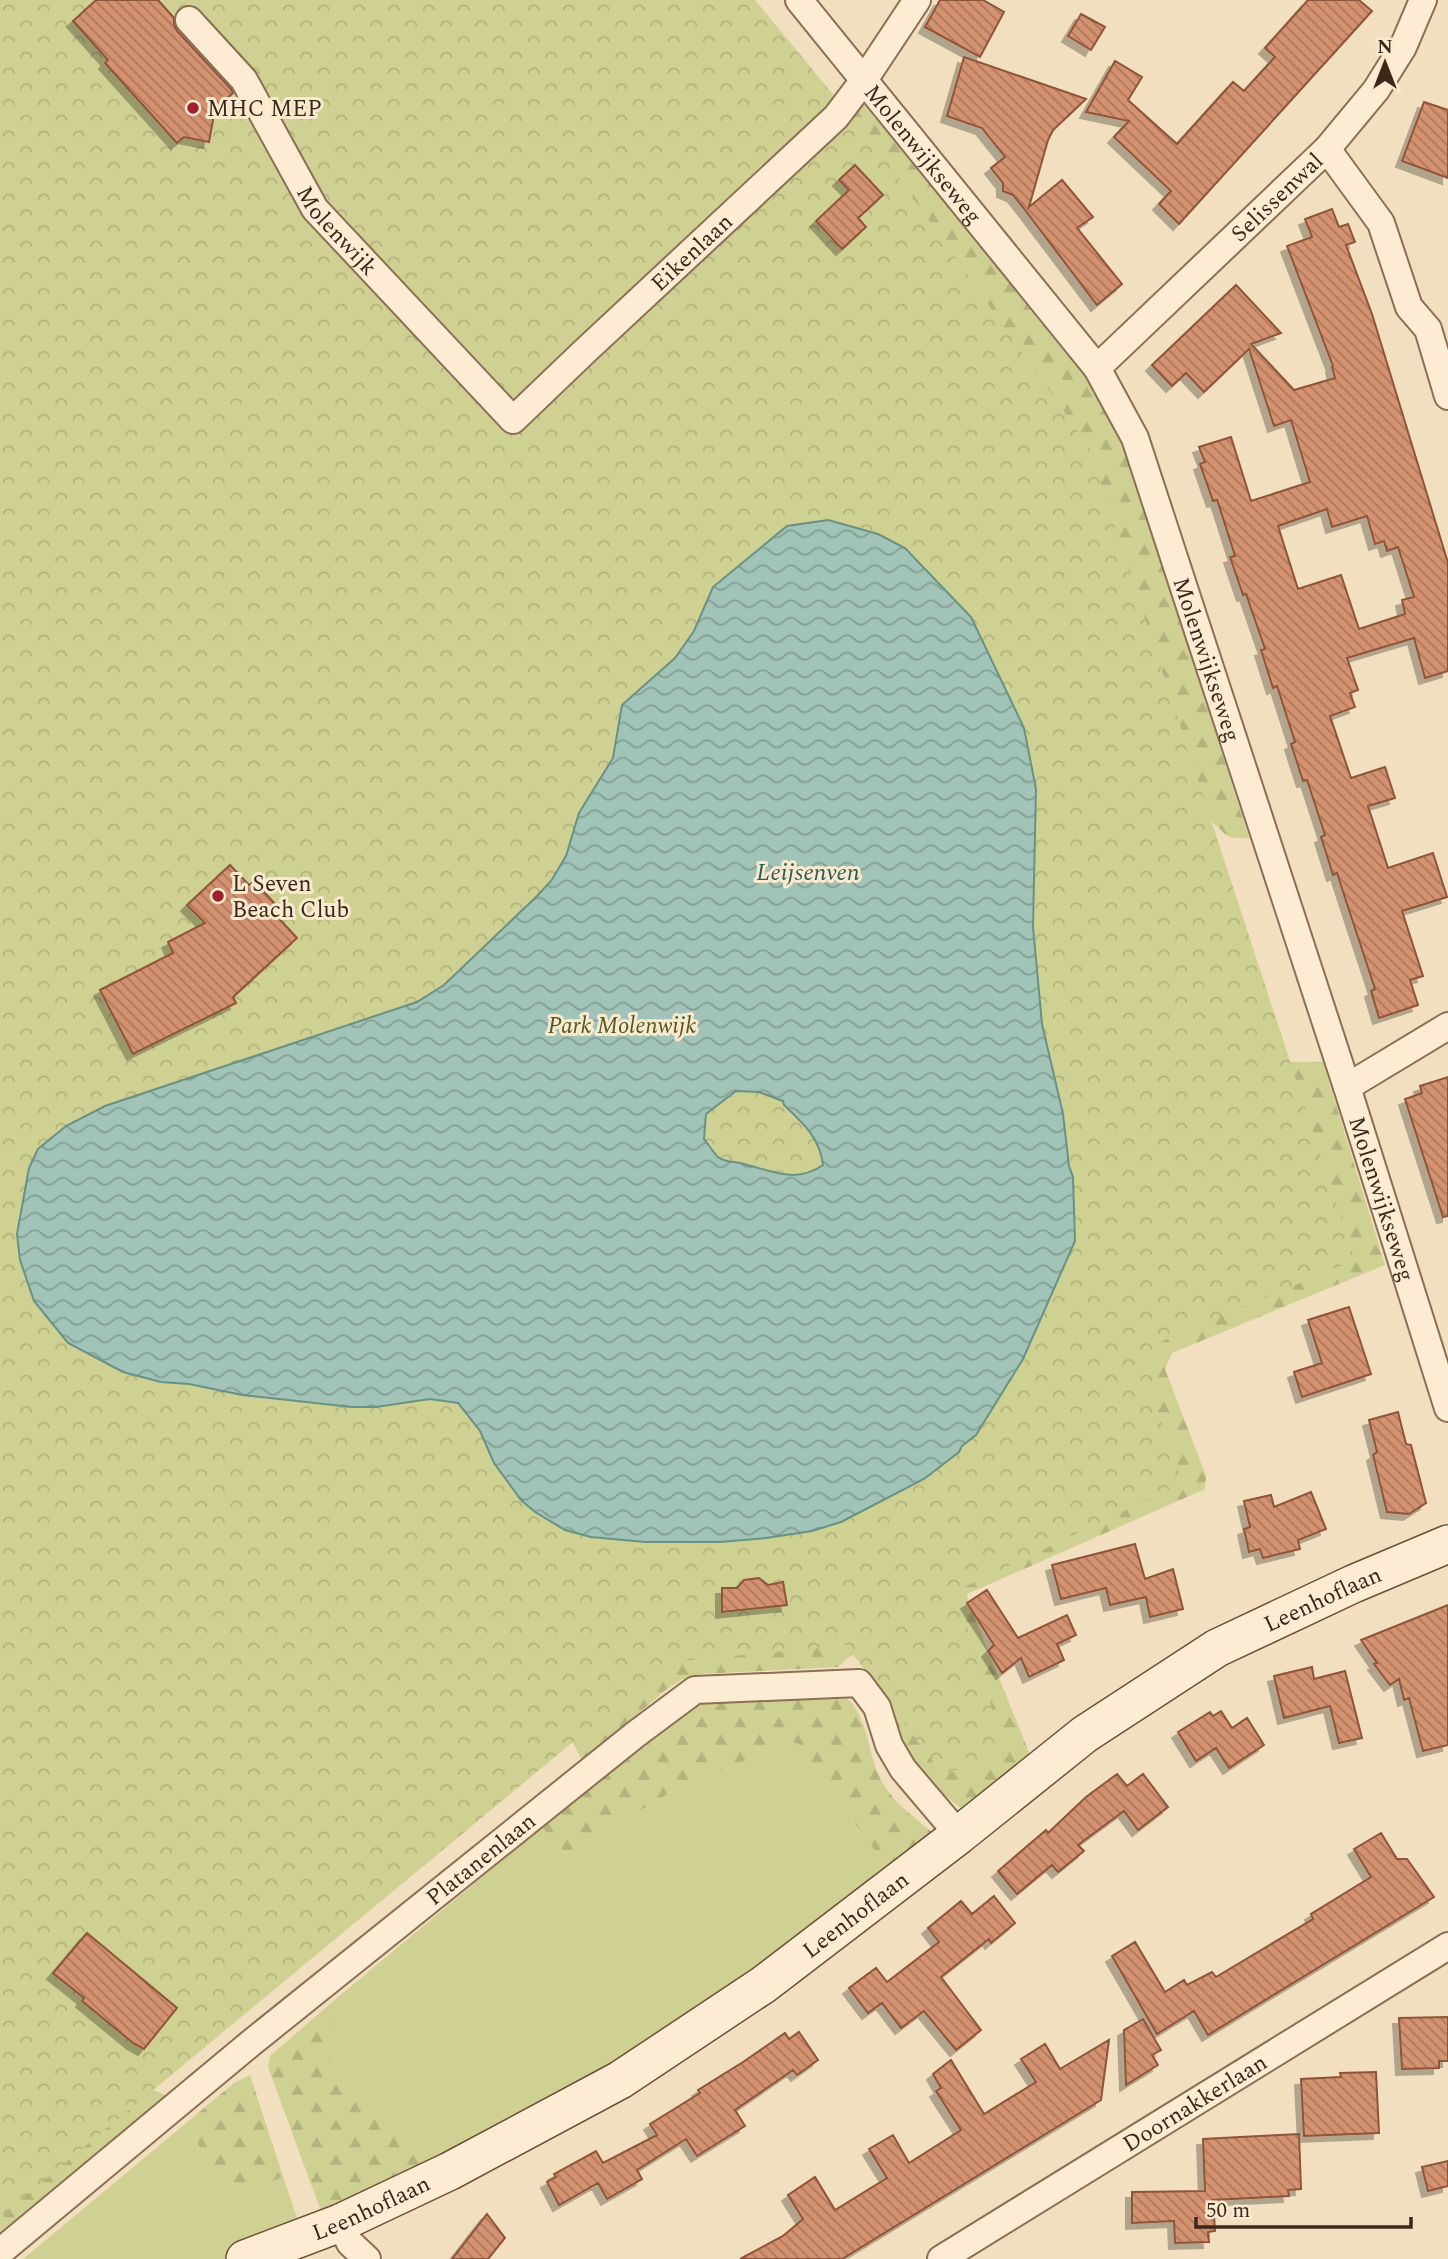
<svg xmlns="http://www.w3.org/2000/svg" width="1448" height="2259" viewBox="0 0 1448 2259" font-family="Spectral,serif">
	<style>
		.green { fill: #cfd192 }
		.forest { fill: url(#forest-firs) }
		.park { fill: url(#park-crowns) }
		.water { fill: url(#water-waves); stroke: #689284; stroke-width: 2; fill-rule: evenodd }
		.building { fill: url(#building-back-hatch); stroke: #8e5439; stroke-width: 2; fill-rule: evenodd; filter: url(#shadow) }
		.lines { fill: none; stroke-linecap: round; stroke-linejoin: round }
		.street-casing { stroke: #8c6e55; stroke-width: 30 }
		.secondary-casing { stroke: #6e4f39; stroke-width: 40 }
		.street { stroke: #fcecd3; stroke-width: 26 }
		.secondary { stroke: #fcecd3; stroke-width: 37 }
		.poi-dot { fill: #a11f2b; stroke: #f9e9cf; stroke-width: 2.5 }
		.labels { text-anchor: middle; stroke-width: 6; stroke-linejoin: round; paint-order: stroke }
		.poi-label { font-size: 23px; fill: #3a281b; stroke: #f9e9cf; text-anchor: start }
		.street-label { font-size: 23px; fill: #3a281b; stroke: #f9e9cf }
		.park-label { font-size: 23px; font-style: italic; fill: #4f5920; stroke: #f9e9cf }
		.water-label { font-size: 24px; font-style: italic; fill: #295c54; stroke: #f9e9cf }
	</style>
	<defs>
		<pattern id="forest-firs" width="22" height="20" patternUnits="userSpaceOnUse" patternTransform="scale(1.75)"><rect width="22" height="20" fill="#cfd192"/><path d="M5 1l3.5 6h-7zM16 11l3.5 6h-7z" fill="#b2b37d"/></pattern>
		<pattern id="park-crowns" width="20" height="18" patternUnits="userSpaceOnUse" patternTransform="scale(1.75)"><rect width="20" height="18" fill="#cfd192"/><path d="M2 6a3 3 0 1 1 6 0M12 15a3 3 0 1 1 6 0" fill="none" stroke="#b2b37d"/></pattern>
		<pattern id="water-waves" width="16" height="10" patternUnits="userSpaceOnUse" patternTransform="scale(1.75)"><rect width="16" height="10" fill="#a2c3b7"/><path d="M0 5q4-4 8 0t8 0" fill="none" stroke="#859e94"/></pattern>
		<pattern id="building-back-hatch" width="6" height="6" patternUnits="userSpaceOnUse" patternTransform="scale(1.75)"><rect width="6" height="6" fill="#d49271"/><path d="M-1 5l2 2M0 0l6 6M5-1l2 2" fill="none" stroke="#ad775c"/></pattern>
		<filter id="shadow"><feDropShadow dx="-6" dy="6" stdDeviation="0" flood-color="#0004"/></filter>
	</defs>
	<rect width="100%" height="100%" fill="#f2dfbf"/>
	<path class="green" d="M790 1741 798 1744 888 1869 707 2005 617 2063 437 2165 331 2059V2003L542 1827 566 1854 668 1794Z
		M185 2124 222 2182C251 2188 257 2191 283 2176L300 2227 223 2259H23Z"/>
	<path class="forest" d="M860 100 1086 371 1107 400 1126 451 1249 838H1233L1225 834 1208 818 1196 793 1187 747 1145 645 841 122Z
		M1232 1061 1323 1062 1385 1265 1172 1353 1165 1369 1206 1476 1205 1489 967 1594 968 1601 1031 1757 962 1809 929 1783 912 1764 885 1693Z
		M655 1626 863 1645 838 1667 701 1674 683 1679 667 1689 582 1761 571 1739Z
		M838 1692C869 1709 866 1750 880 1778 892 1802 913 1816 933 1833L888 1869 798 1744 790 1741 668 1794 566 1854 542 1827 657 1730 700 1701Z
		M331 2003V2059L437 2165 323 2217 268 2067 270 2056Z
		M250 2075 283 2176C264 2187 242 2195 222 2182L185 2124 234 2083Z
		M119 2077 174 2098 0 2241V2199Z"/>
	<path class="park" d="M0 0H755L880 151 1089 447 1355 1260 1158 1343 1151 1392 1183 1483 956 1591 1006 1753 943 1775 846 1645 683 1661 608 1713 0 2217Z"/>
	<path class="water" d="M828 520 878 534 905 548 971 617 1024 728 1036 789 1033 927 1042 1024 1063 1114 1069 1166 1073 1177 1075 1241 1023 1359 976 1435 962 1446 959 1452 924 1479 841 1522 812 1531 766 1538 720 1542H645L591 1537 565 1530 535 1512 521 1500 494 1463 480 1431 458 1403 430 1399 376 1407H351L242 1395 189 1384 161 1382 123 1372 68 1343 34 1301 20 1260 17 1234 29 1168 38 1149 66 1126 105 1106 417 1002 444 985 537 896 551 881 566 856 579 813 613 758 622 705 675 658 694 631 713 587 787 526ZM736 1091 759 1092 783 1101 784 1105C803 1123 820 1138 823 1165 796 1184 772 1171 744 1164 736 1161 725 1163 718 1157 713 1152 709 1145 704 1139L706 1114Z"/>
	<path class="building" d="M96 0H158L174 18V24L177 31 231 89 233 93 215 109 209 142 184 137 177 143 105 63 108 60 73 21Z
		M940 0H983L1004 12 980 57 925 27Z
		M1308 0H1359L1372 11 1179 224 1159 204 1171 191 1114 137 1129 121 1086 112 1115 61 1142 77 1128 100 1177 144 1233 82 1244 91 1275 57 1265 48Z
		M1081 14 1105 27 1091 50 1068 36Z
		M964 57 1086 99 1053 130 1048 140 1029 207 1062 180 1093 217 1077 228 1122 284 1097 305 1025 210 1013 195 1003 191V183L991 168 1005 157 982 128 947 116Z
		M1424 102 1448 110V178L1402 161Z
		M855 165 883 195 858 218 866 227 842 249 816 221 849 190 839 180Z
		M1332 209 1339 227 1348 224 1355 242 1346 245 1372 314 1448 563V671L1425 678 1414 638 1347 658 1358 690 1350 693 1355 707 1330 716 1351 778 1385 767 1395 798 1368 806 1388 868 1433 853 1447 897 1402 911 1423 976 1410 980 1418 1005 1379 1018 1371 991 1375 989 1346 901 1337 873 1333 875 1321 837 1325 835 1307 780 1303 781 1291 744 1295 742 1277 686 1273 688 1261 650 1265 649 1246 594 1243 595 1230 557 1235 556 1221 512 1217 500 1213 501 1200 464 1205 462 1199 447 1231 437 1251 501 1310 482 1291 420 1274 426 1249 349 1204 392 1186 373 1172 386 1152 365 1236 285 1281 333 1251 344 1294 390 1335 378 1332 367 1333 366 1287 246 1312 237 1305 219ZM1327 509 1332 527 1367 516 1375 544 1384 541 1387 551 1398 547 1414 597 1402 600 1405 614 1359 629 1341 575 1298 589 1278 526Z
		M230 865 249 885 254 881 277 906 272 911 297 938 233 997 236 1003 133 1054 100 990 173 953 168 942 205 923 187 905Z
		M1448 1077V1216L1443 1217 1405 1099 1422 1093 1420 1086Z
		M1349 1307 1371 1374 1302 1397 1294 1372 1322 1363 1308 1320Z
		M1398 1412 1406 1444 1411 1445 1426 1503 1409 1514 1387 1512 1373 1455 1377 1452 1369 1420Z
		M1311 1492 1326 1529 1298 1540 1300 1549 1263 1558 1260 1549 1249 1552 1244 1529 1250 1527 1244 1501 1271 1495 1274 1507Z
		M1135 1544 1145 1579 1173 1569 1183 1609 1150 1617 1146 1597 1110 1605 1106 1588 1061 1599 1052 1565Z
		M759 1578 768 1585 783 1582 787 1605 722 1612V1588H737L744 1580Z
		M987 1590 1018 1638 1067 1615 1076 1635 1057 1644 1064 1660 1029 1677 1021 1658 1002 1673 988 1651 994 1645 967 1603Z
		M1448 1605V1745L1423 1751 1409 1698 1404 1700 1399 1679 1390 1685 1374 1664 1377 1663 1361 1640Z
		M1312 1667 1314 1679 1345 1671 1362 1738 1339 1743 1330 1706 1284 1718 1274 1676Z
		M1221 1711 1232 1728 1247 1718 1264 1745 1229 1768 1216 1748 1196 1761 1178 1732 1210 1712 1213 1716Z
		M1117 1774 1127 1786 1143 1774 1168 1807 1138 1830 1124 1811 1078 1845 1084 1851 1058 1872 1052 1865 1017 1894 998 1871 1046 1830 1048 1833 1086 1797Z
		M1381 1833 1397 1859H1407L1434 1897 1208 2035 1194 2011 1157 2034 1112 1956 1135 1942 1165 1992 1184 1980 1187 1985 1212 1972 1216 1977 1313 1919 1311 1914 1371 1877 1354 1849Z
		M994 1896 1015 1923 991 1943 989 1939 941 1977 981 2030 956 2050 924 2011 901 2028 882 2003 868 2013 849 1988 876 1968 887 1982 939 1942 928 1928 961 1901 972 1914Z
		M87 1933 177 2008 144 2049 133 2043 82 2001 84 1998 53 1973Z
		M1448 2017V2061H1439V2068L1402 2069 1399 2018Z
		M1143 2019 1161 2050 1152 2055 1158 2065 1126 2085 1124 2030Z
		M799 2032 818 2060 797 2075 793 2070 735 2110 745 2126 697 2156 686 2139 637 2170 642 2179 607 2199 598 2183 559 2205 547 2182 556 2177 554 2174 596 2151 603 2163 657 2135 650 2124 700 2093 698 2090 743 2062 785 2033 789 2039Z
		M1109 2040 1101 2100 842 2259H740L783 2236 803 2219 788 2195 815 2177 835 2210 887 2178 869 2149 893 2135 909 2163 961 2130 936 2091 941 2088 933 2074 951 2060 984 2114 1036 2082 1021 2059 1045 2044 1060 2069Z
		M1376 2072 1379 2133 1304 2136 1301 2079 1341 2077 1340 2073Z
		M1299 2134 1301 2189 1288 2190 1289 2196 1213 2200 1215 2231 1208 2232 1209 2242 1175 2243 1174 2221 1132 2223V2192L1205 2191 1203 2139Z
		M1448 2161V2186L1428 2191 1422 2167Z
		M487 2214 505 2238 488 2259H452Z"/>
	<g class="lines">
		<defs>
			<g id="street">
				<path id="s1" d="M799 0 1097 368 1135 438 1347 1087 1448 1408"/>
				<path id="s2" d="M189 20 244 80 315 209 513 420 584 352 836 117 864 80 917 0"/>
				<path d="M1327 149 1381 223 1409 307 1428 329 1448 396"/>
				<path id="s3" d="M1097 368 1327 149 1376 90 1403 47 1423 0"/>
				<path d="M1347 1087 1448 1026"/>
				<path d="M340 2223 350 2243 367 2259"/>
				<path id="s4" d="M0 2252 251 2043 636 1734 695 1690 859 1683 877 1707 889 1745 903 1769 959 1835"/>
				<path id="s5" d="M941 2259 1448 1946"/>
			</g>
			<g id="secondary">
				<path id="s6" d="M245 2259 340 2223 450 2171 620 2080 763 1985 959 1835 1085 1734 1217 1648 1353 1584 1448 1544"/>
			</g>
		</defs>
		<use href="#street" class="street-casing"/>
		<use href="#secondary" class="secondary-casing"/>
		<use href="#street" class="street"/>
		<use href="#secondary" class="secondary"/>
	</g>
	<g class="poi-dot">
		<circle cx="193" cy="108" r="7"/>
		<circle cx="218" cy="896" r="7"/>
	</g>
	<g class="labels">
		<g class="poi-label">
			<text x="207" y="116">MHC MEP</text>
			<text x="232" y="891">L Seven<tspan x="232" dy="26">Beach Club</tspan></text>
		</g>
		<g class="street-label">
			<text dy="8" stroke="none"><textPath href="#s1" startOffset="198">Molenwijkseweg</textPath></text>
			<text dy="8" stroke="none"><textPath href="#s3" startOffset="248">Selissenwal</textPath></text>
			<text dy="8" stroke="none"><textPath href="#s2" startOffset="259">Molenwijk</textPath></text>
			<text dy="8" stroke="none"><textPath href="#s2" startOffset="763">Eikenlaan</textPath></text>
			<text dy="8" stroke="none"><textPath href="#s1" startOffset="786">Molenwijkseweg</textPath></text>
			<text dy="8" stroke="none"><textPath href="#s1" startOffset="1353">Molenwijkseweg</textPath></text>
			<text dy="8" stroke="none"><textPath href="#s6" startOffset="1270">Leenhoflaan</textPath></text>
			<text dy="8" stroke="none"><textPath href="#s4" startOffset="621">Platanenlaan</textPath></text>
			<text dy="8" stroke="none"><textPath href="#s6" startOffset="704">Leenhoflaan</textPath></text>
			<text dy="8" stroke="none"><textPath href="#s5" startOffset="298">Doornakkerlaan</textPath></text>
			<text dy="8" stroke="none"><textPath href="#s6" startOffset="136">Leenhoflaan</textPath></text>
		</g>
		<g class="park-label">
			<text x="622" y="1033">Park Molenwijk</text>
		</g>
		<g class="water-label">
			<text x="808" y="880">Leijsenven</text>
		</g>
	</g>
	<g transform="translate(1385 63)" stroke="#f9e9cf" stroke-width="5" paint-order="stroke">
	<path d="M0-5L12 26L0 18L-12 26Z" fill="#3a281b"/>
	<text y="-10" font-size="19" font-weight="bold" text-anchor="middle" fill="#3a281b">N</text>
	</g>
	<path d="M1196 2217v10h215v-10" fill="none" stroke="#3a281b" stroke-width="3.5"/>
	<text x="1206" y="2217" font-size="21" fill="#3a281b" stroke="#f9e9cf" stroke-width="5" paint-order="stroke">50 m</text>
</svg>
